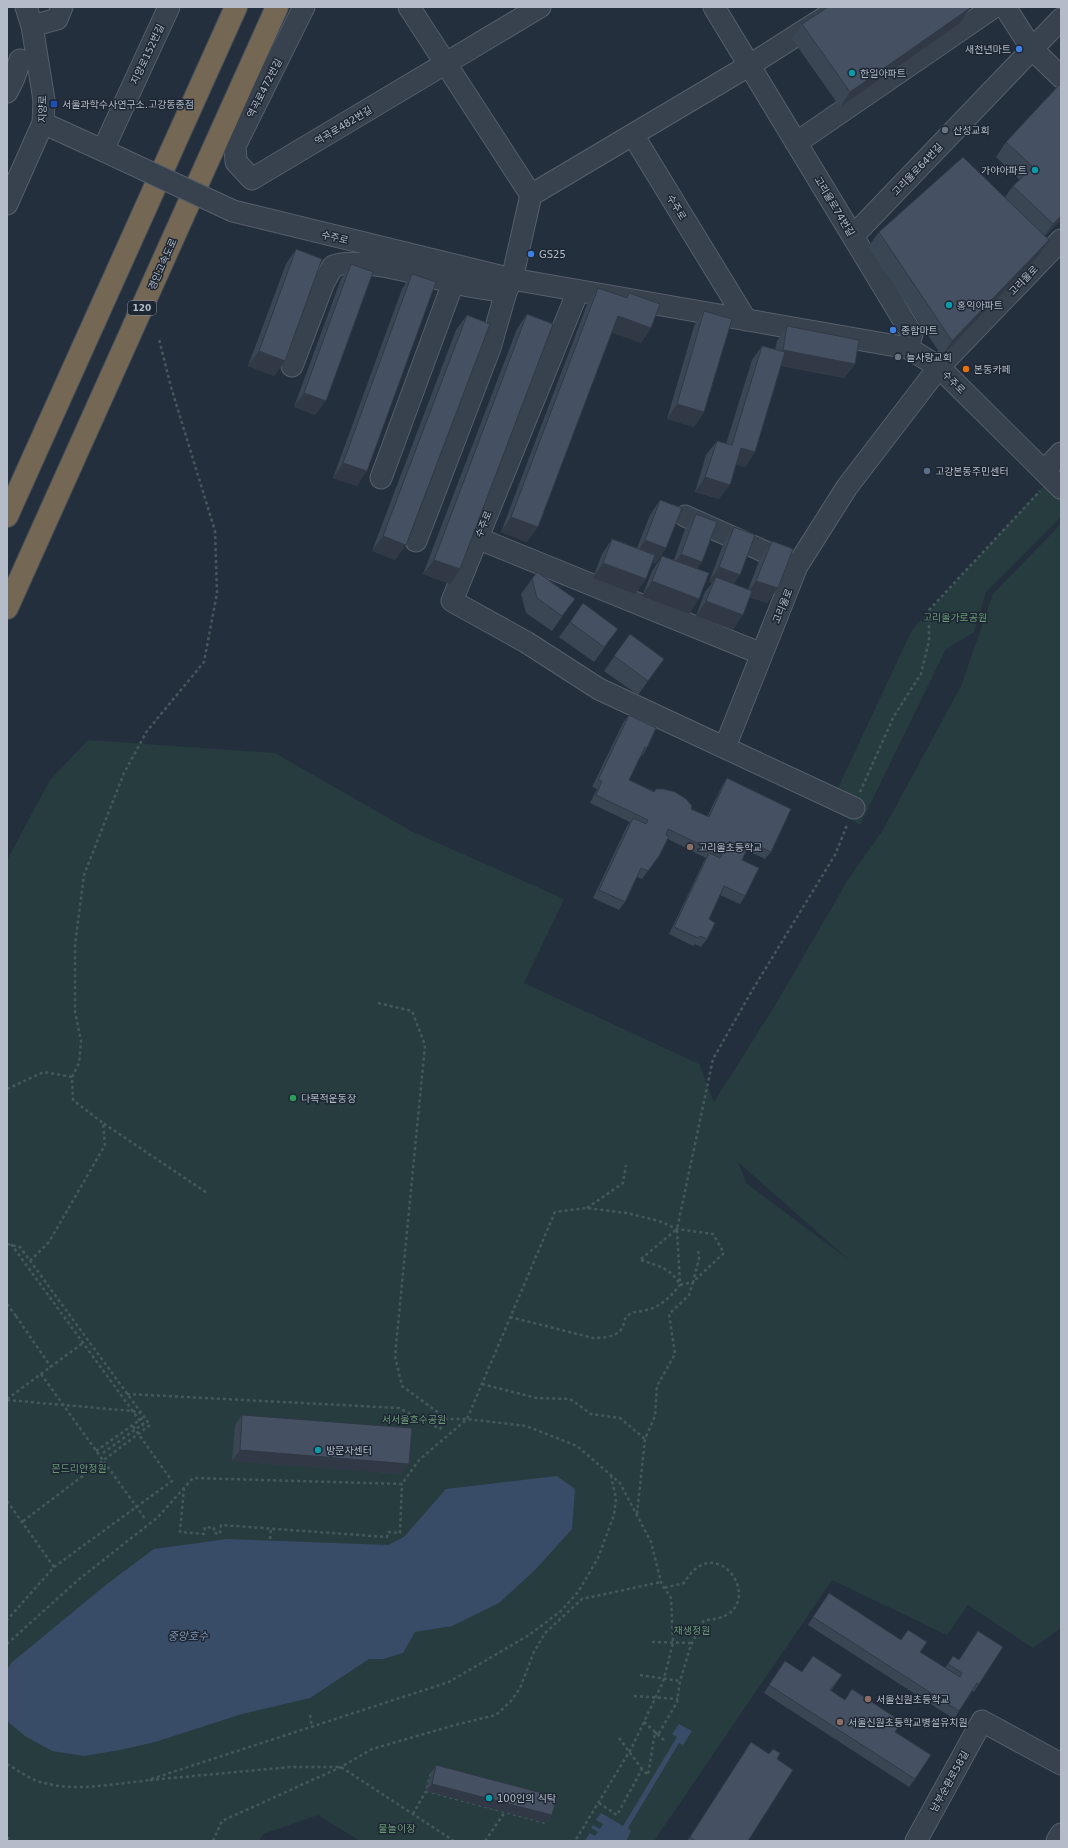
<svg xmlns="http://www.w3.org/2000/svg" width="1068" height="1848" viewBox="0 0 1068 1848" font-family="'DejaVu Sans','Noto Sans KR',sans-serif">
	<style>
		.green { fill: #263c3f; fill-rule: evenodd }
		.water { fill: #394c67 }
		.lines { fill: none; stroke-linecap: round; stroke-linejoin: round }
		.minor-casing { stroke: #565f6c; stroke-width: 23 }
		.highway-casing { stroke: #434c59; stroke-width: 24 }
		.path { stroke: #44595c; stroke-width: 2.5; stroke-dasharray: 3 3; stroke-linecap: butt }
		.minor { stroke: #38414e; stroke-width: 21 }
		.highway { stroke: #746855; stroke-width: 22 }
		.minor-bridge-casing { stroke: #565f6c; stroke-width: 23; stroke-linecap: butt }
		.path-bridge { stroke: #44595c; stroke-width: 2.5; stroke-dasharray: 3 3; stroke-linecap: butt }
		.minor-bridge { stroke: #38414e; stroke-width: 21 }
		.wall { fill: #3b4654 }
		.shaded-wall { fill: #303945 }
		.building { fill: #455162; stroke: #303945 }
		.shop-dot { fill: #3f7fe0; stroke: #1d2633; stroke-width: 1.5 }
		.culture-dot { fill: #0f9aa8; stroke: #1d2633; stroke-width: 1.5 }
		.transit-dot { fill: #1a4fb4; stroke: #1d2633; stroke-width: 1.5 }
		.worship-dot { fill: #6b7280; stroke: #1d2633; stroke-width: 1.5 }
		.food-dot { fill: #e8710a; stroke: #1d2633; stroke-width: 1.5 }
		.service-dot { fill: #5c6f8a; stroke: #1d2633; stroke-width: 1.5 }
		.education-dot { fill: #8d6e63; stroke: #1d2633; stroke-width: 1.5 }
		.leisure-dot { fill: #2e9e5b; stroke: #1d2633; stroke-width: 1.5 }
		.labels { text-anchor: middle; stroke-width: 3; stroke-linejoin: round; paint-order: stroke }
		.shield { fill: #1d2633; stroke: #878f9c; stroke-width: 1 }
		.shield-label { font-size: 9px; font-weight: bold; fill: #b4bcc9 }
		.poi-label { font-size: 10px; fill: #b4bcc9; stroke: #1d2633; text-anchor: start }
		.street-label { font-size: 10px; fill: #b4bcc9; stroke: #1d2633 }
		.park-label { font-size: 10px; fill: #6b9a76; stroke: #1d2633 }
		.water-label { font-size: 11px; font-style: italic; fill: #7c92b1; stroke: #1d2633 }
	</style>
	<rect width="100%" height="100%" fill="#242f3e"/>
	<path class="green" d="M1051 478 1061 488V517L986 592 974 632 946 649 860 825 829 807 912 630Z
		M1061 524V1628L1033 1648 968 1605 947 1635 832 1580 654 1841H360L318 1815 263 1834 259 1841H7V860L50 780 88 740 275 753 411 831 564 899 524 983 699 1064 714 1102 774 1007 849 878 883 830 961 686 993 594ZM738 1162 849 1260 746 1183Z"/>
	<path class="water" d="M557 1476 575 1489 572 1529 536 1569 499 1603 452 1626 415 1632 403 1653 383 1659H369L310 1698 242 1714 155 1742 120 1750 84 1756 52 1751 25 1736 7 1721V1670L11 1663 107 1584 154 1549 227 1539 388 1545 404 1537 446 1489Z
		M679 1724 692 1731 683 1745 679 1743 628 1828 631 1831 626 1841 585 1840 590 1833 595 1836 598 1832 591 1828 593 1825 600 1829 603 1824 596 1820 601 1813 623 1826 677 1737 672 1734Z"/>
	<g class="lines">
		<defs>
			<path id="minor" d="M304 7 235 146 236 162 252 179 540 7
				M409 7 531 195
				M714 7 912 334 908 348
				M1005 7 1032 49 1061 77
				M32 26 57 19 62 7
				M7 92 14 78 20 60
				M43 123 115 156
				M633 135 746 320
				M796 143 994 7
				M103 150 169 7
				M531 195 750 65 841 7
				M7 204 43 123 44 100 32 26 26 7
				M233 211 512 279 908 348 939 367 1061 488
				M853 236 1061 19
				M578 291 452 601 526 642 599 689 854 808
				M292 366 324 282 333 266C361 256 421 275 451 282 469 287 488 289 506 292
				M1044 471 1061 453
				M381 478 453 283
				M685 516 790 563
				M477 538 762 654
				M416 541 490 348 506 292 512 279 531 195
				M725 747 797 566 847 487 939 367 1061 240
				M916 1841 982 1721 1061 1764
				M1057 1841 1061 1834"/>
			<path id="highway" d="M7 516 236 7
				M7 608 277 7"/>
		</defs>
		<use href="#minor" class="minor-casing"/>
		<use href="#highway" class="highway-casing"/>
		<path class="path" d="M860 792 894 716 921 674 929 641V610L1040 491
			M378 1003 412 1011 425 1045 395 1356 402 1386 447 1419H467L526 1426 577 1446 620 1483 651 1542 661 1582 664 1588 671 1598 673 1643 663 1682 631 1749 575 1841
			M72 1077 79 1063 81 1041 75 1012V945L84 875 124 773 147 731 204 662 217 593 215 531 171 387 159 339
			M7 1089 44 1072 72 1077 73 1100 103 1123
			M587 1208 623 1183 626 1165
			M7 1244 20 1247 150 1425 22 1522
			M11 1244 145 1428
			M641 1259 677 1229
			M641 1260C658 1266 671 1268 680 1285L693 1282 699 1259 698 1249
			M30 1261 49 1242 105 1145 103 1123 207 1193
			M7 1304 16 1316
			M510 1317 593 1338C605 1338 621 1337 624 1323 625 1318 626 1316 630 1314 635 1311 640 1312 646 1310 661 1307 670 1297 680 1285L677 1229 713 1059 753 989 835 855 847 825
			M41 1374 146 1520
			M482 1384 536 1398 570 1399 591 1414 620 1418 645 1439
			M127 1394 399 1408 440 1429 447 1419
			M7 1399 83 1343
			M7 1400 132 1411 141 1413
			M96 1451 144 1417
			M103 1453 147 1421
			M184 1488 180 1532 204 1534 205 1527 214 1528V1533L220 1534 221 1525 387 1537 388 1532 400 1533 402 1484
			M7 1501 54 1567 7 1620
			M270 1539 271 1529
			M652 1642 692 1643
			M7 1644 78 1580 158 1517 193 1478 402 1484 419 1460 467 1419 555 1212 587 1208 627 1213 659 1221 677 1229 713 1234 724 1253 693 1282 689 1295 669 1314 675 1354 657 1386 655 1416 645 1439 637 1514
			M640 1675 680 1681
			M634 1696 678 1699
			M310 1715 312 1727
			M644 1722 665 1741
			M619 1738 642 1769
			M7 1764C17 1770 27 1777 37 1781 76 1793 106 1784 145 1781L449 1682 529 1635 561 1611 578 1592 598 1558 614 1515 616 1498 611 1476
			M431 1773 551 1805 546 1823 426 1791Z
			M150 1780 291 1767H341L454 1841
			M599 1803 617 1815 642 1769 648 1775 655 1732 658 1735 677 1702 680 1681 691 1645 704 1620C776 1619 720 1522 684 1583L664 1588
			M413 1814 426 1791
			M7 1837 11 1841
			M213 1841 222 1821 341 1767 372 1749 455 1725 496 1715 511 1701 520 1688 534 1652 545 1633 582 1599 661 1582
			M485 1841 505 1812"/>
		<use href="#minor" class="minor"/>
		<use href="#highway" class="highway"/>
		<defs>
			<path id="minor-bridge" d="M117 157 233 211"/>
		</defs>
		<use href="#minor-bridge" class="minor-bridge-casing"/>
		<path class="path-bridge" d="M16 1316 51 1367
			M54 1567 172 1481 132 1425"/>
		<use href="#minor-bridge" class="minor-bridge"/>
	</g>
	<path class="wall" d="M970 8 960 23 840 107 792 39 802 24Z
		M1061 83V220L1045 236 1039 255 942 356 868 247 879 232 1005 197 1013 186 1020 180 996 157 1006 142Z
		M296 249 285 361 274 376 248 366 286 264Z
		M351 264 315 415 294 407 341 279Z
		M412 274 357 486 333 478 402 289Z
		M598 288 626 298 629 293 651 328 641 343 612 332 527 542 501 532 588 302Z
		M704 311V412L694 427 667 419 694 326Z
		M527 314 450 584 423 574 517 329Z
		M467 315 395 560 372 551 456 330Z
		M787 326 855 364 844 378 781 366 755 452 745 467 736 464 719 499 695 492 706 455 717 441 726 444 752 360 762 346 775 349 777 341Z
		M660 500 666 548 656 563 652 562 646 579 635 594 593 578 602 554 612 539 637 548 650 515Z
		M696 514 697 569 689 614 642 596 652 571 662 556 674 560 685 529Z
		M734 527V584L748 590 761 556 772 541 778 588 767 603 750 597 733 630 696 616 705 592 712 583 709 582 724 542Z
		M537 572 564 614 552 631 526 613 521 594Z
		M570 622 608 643 594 662 559 637Z
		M630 634 653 674 638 695 604 671Z
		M629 715 647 748 642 756 641 755 629 780 654 791 656 789 691 809 707 817 722 786 727 778 771 852 765 859 746 850 742 860 745 896 740 904 720 895 709 919 707 939 701 947 695 944 693 946 669 934 704 861 706 858 668 839 659 856 642 879 637 877 625 902 619 910 593 898 627 826 630 822 590 803 597 789 592 787 623 723Z
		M242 1415 402 1474 232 1461 235 1425Z
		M829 1593 901 1640 908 1630 920 1652 945 1668 953 1656 959 1660 978 1631 979 1684 974 1692 972 1691 954 1719 808 1625Z
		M813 1656 842 1675 831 1691 895 1732 915 1779 909 1787 764 1693 785 1661 802 1672Z
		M751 1742 777 1759 748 1841H687Z
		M436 1765 552 1815 546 1823 426 1791 431 1773Z"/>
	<path class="shaded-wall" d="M970 8 960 23 840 107 850 92Z
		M1061 216V220L1042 239 1053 224Z
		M1049 240 1039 255 942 356 952 341Z
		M618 316 651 328 641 343 607 331Z
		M783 350 855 364 844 378 772 364Z
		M259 351 285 361 274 376 248 366Z
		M304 393 326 401 315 415 294 407Z
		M677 404 704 412 694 427 667 419Z
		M741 448 755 452 745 467 730 463Z
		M343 463 367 471 357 486 333 478Z
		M705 477 730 485 719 499 695 492Z
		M511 517 538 527 527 542 501 532Z
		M383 536 406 545 395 560 372 551Z
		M645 540 666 548 656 563 635 555Z
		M681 554 702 562 692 577 671 569Z
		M434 560 460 569 450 584 423 574Z
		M603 563 646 579 635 594 593 578Z
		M719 567 740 575 730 590 716 577 712 583 709 582Z
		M652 581 699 599 689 614 642 596Z
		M756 581 778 588 767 603 746 595Z
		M575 599 564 614 552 631 562 616Z
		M706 601 743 615 733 630 696 616Z
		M240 1450 409 1464 402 1474 232 1461Z
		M432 1784 552 1815 546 1823 426 1791Z"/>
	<path class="building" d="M828 7H970V8L850 92 802 24Z
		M1061 83V216L1053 224 1013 186 1033 167 1006 142Z
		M963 157 1049 240 952 341 879 232Z
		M296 249 322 259 285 361 259 351Z
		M351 264 373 272 326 401 304 393Z
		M412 274 436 282 367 471 343 463Z
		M598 288 627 298 629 293 660 304 651 328 618 316 538 527 511 517Z
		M704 311 732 319 704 412 677 404Z
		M527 314 553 324 460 569 434 560Z
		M467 315 490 324 406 545 383 536Z
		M787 326 859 340 855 364 783 350Z
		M762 346 785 352 755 452 741 448 730 485 705 477 717 441 732 445Z
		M660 500 682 508 666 548 645 540Z
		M696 514 717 522 702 562 681 554Z
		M734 527 755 535 740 575 719 567Z
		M612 539 655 555 646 579 603 563Z
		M772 541 793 549 778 588 756 581Z
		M662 556 709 573 699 599 652 581Z
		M537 572 575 599 562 616 537 598 532 579Z
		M716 577 752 591 743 615 706 601Z
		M583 603 618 629 604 647 570 622Z
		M630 634 664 659 648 681 614 656Z
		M629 715 656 728 647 748 645 747 629 780 654 792 656 789H663L675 792 686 799 692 806 691 809 709 817 727 778 791 809 771 852 750 842 742 860 759 868 745 896 724 886 709 919 715 923 707 939 700 936 698 938 674 927 709 853 720 858 722 855 668 829 666 835 669 836 659 856 648 871 641 868 625 902 599 890 633 818 646 824 648 820 596 795 602 781 598 780Z
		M242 1415 412 1428 409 1464 240 1450Z
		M829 1593 901 1640 908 1630 927 1642 920 1652 960 1677 962 1673 948 1664 953 1656 959 1660 978 1631 1003 1647 979 1684 977 1683 959 1711 813 1617Z
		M813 1656 842 1675 830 1690 845 1700 852 1689 902 1722 895 1732 931 1755 915 1779 769 1685 785 1661 802 1672Z
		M751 1742 769 1754 773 1749 780 1753 777 1759 793 1770 748 1841H696L690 1837Z
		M436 1765 557 1797 552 1815 432 1784Z"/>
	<g class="shop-dot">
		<circle cx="1019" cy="49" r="4"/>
		<circle cx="531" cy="254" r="4"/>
		<circle cx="893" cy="330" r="4"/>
	</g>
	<g class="culture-dot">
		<circle cx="852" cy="73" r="4"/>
		<circle cx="1035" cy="170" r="4"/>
		<circle cx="949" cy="305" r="4"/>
		<circle cx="318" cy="1450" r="4"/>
		<circle cx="489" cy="1798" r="4"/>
	</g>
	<rect class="transit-dot" x="50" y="100" width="8" height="8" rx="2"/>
	<g class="worship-dot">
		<circle cx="945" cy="130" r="4"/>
		<circle cx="898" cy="357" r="4"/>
	</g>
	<circle class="food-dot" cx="966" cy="369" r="4"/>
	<circle class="service-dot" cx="927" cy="471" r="4"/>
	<g class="education-dot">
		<circle cx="690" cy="847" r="4"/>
		<circle cx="868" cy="1699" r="4"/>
		<circle cx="840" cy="1722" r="4"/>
	</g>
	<circle class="leisure-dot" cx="293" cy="1098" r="4"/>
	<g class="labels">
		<rect class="shield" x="128" y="301" width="28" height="14" rx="3"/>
		<g class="shield-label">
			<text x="142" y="311">120</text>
		</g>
		<g class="poi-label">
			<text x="1011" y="53" text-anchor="end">새천년마트</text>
			<text x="860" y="77">한일아파트</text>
			<text x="62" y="108">서울과학수사연구소.고강동종점</text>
			<text x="953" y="134">산성교회</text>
			<text x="1027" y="174" text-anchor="end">가야아파트</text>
			<text x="539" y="258">GS25</text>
			<text x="957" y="309">홍익아파트</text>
			<text x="901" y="334">종합마트</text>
			<text x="906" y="361">늘사랑교회</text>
			<text x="974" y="373">본동카페</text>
			<text x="935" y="475">고강본동주민센터</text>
			<text x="698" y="851">고리울초등학교</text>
			<text x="301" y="1102">다목적운동장</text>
			<text x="326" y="1454">방문자센터</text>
			<text x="876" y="1703">서울신원초등학교</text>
			<text x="848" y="1726">서울신원초등학교병설유치원</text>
			<text x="497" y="1802">100인의 식탁</text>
		</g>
		<g class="street-label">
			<text transform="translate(147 54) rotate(-65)" y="4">지양로152번길</text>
			<text transform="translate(264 88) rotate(-63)" y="4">역곡로472번길</text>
			<text transform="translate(42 109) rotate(-89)" y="4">지양로</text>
			<text transform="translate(343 125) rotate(-31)" y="4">역곡로482번길</text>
			<text transform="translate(917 169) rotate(-46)" y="4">고리울로64번길</text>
			<text transform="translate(835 206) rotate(59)" y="4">고리울로74번길</text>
			<text transform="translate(677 207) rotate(59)" y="4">수주로</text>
			<text transform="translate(335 237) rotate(13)" y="4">수주로</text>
			<text transform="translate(162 264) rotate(-66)" y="4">경인고속도로</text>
			<text transform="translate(1023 280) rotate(-46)" y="4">고리울로</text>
			<text transform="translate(954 382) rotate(45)" y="4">수주로</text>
			<text transform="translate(483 524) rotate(-68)" y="4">수주로</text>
			<text transform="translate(782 606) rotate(-68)" y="4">고리울로</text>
			<text transform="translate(949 1781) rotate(-61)" y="4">남부순환로58길</text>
		</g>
		<g class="park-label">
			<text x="955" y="621">고리울가로공원</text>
			<text x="414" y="1423">서서울호수공원</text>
			<text x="79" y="1472">몬드리안정원</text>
			<text x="692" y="1634">재생정원</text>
			<text x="397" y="1832">물놀이장</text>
		</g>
		<g class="water-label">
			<text x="188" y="1640">중앙호수</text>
		</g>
	</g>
	<rect width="1068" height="1848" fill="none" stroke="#b4bcc9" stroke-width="16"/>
</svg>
